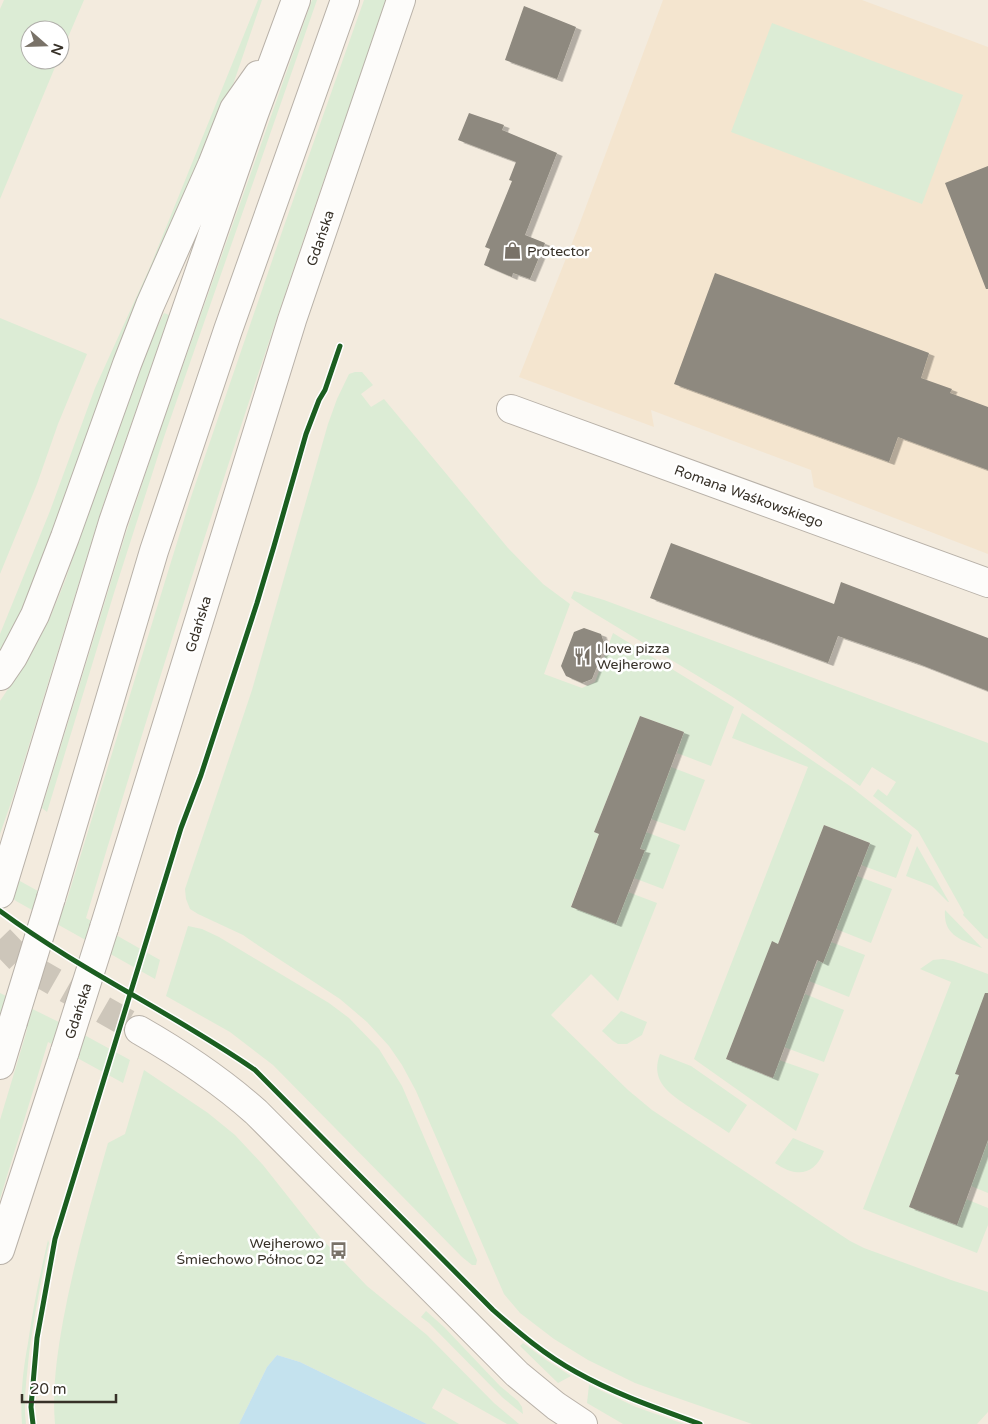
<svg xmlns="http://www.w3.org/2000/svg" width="988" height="1424" viewBox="0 0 988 1424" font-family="'Varela Round',sans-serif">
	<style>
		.built { fill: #f4e5cf }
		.green { fill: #dcecd5 }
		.water { fill: #c4e2ee }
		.building { fill: #8e897f; filter: url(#shadow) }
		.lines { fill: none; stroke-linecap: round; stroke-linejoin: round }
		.secondary-tunnel { stroke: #cdc6ba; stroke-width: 28; stroke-dasharray: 28 14; stroke-linecap: butt }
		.street-casing { stroke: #b8b1a8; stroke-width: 30 }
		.secondary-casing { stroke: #b8b1a8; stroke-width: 30 }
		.primary-casing { stroke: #b8b1a8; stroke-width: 30 }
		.street { stroke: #fdfcfa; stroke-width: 28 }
		.secondary { stroke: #fdfcfa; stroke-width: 28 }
		.primary { stroke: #fdfcfa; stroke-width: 28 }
		.primary-bridge-casing { stroke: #b8b1a8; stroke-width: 30; stroke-linecap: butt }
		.primary-bridge { stroke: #fdfcfa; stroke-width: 28 }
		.cycleway-casing { stroke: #fff; stroke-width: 8 }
		.cycleway { stroke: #1b5e20; stroke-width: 5 }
		.labels { text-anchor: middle; stroke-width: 5; stroke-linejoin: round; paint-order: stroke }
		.street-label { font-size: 14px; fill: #373128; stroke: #fff }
		.poi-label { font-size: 14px; fill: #373128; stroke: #fff; text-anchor: start }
	</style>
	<defs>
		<filter id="shadow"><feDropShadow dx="5.5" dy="3" stdDeviation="0" flood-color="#0004"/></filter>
	</defs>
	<rect width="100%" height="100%" fill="#f3ebde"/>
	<path class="built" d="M663 0H862L988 47V554L814 487 811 470 651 410 654 427 519 377 578 228Z"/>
	<path class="green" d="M4 0H84L60 56V30H30V60H58L0 199V9Z
		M258 0H262L224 111 120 344 25 606 0 651V634L50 511 95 388 150 267Z
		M312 0H317L164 437 114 593 47 812 42 808 124 539 158 436Z
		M364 0H387C279 303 179 609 86 918L160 960 155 979 16 901 6 892 0 870 65 906 191 497 284 226Z
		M772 23 963 95 922 204 731 132Z
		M164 313 169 315 101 511 13 797 0 834V701L30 656 49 620 65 581 89 510 152 338Z
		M0 318 87 354 58 424 37 484 0 574Z
		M355 372H362L373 385 361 394 371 407 384 399 508 548 543 584 570 604 544 674 582 688 595 682 613 633 734 707 711 766 677 753 684 732 640 716 594 832 599 834 571 906 616 924 628 892 657 903 618 1001 591 974 551 1015 628 1090 652 1110 850 1241 864 1248 951 1280 988 1292V1412L977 1424H752L660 1392 635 1383 588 1360 554 1339 520 1313 504 1294 416 1091 402 1065 389 1046 367 1022 340 999 259 946 243 935 198 914 190 909 186 899 185 889 252 690 328 424 337 399 349 374Z
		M574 591 604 600 988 743V939L985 938 963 915 964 913 918 831 873 796 878 789 887 796 896 782 872 767 860 786 806 746 734 698 584 607 571 598Z
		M742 713 850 786 912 835 896 878 861 865 870 843 824 825 778 944 772 942 726 1059 772 1078 779 1060 819 1074 796 1131 694 1059 808 767 732 738Z
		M671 767 705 780 685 831 651 819Z
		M646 832 680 845 663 889 634 878 644 850 640 848Z
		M917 846 949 902H948L932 886 906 876Z
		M857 876 892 889 871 943 836 929Z
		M945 910 982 948C962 940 943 936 945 910Z
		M188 926 202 929 219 937 329 1003 349 1018 379 1049 402 1086 477 1260 476 1265H472L462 1257 273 1065 230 1032 166 996Z
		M831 942 865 955 849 997 809 981 818 961 823 962Z
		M943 959 953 961 988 974V1004L956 1074 959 1075 909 1207 956 1225 966 1199 988 1208V1225L977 1253 863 1209 951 982 920 969 933 960Z
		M0 993 77 1031 130 1060 123 1083 48 1042 0 1199V1120L27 1030 0 1014Z
		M805 994 844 1010 824 1062 784 1047Z
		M621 1011 647 1022 642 1035 627 1044H618L613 1041 602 1031Z
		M660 1054 691 1066 747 1105 729 1133C717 1125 705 1117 692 1109 672 1095 649 1083 660 1054Z
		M144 1070 208 1113 235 1135 263 1165 320 1237 367 1286 427 1335 494 1403 519 1424H507L443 1388 432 1408 459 1424H427L300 1362 277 1355 267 1367 239 1424H55C52 1390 57 1355 63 1321 74 1261 91 1202 108 1143L125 1134Z
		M793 1138 824 1151C814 1177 795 1177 775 1163Z
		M988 1140V1193L971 1186Z
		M48 1240 49 1243C41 1280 34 1317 29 1354 27 1377 23 1401 26 1424H22C20 1396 23 1370 28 1343 33 1308 40 1274 48 1240Z
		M426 1311 444 1327 500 1386 518 1401 522 1407 523 1414 503 1398 429 1323 421 1317Z
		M523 1343 546 1360 571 1376 558 1383 520 1346Z
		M589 1385 636 1407 684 1424H623L587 1403Z"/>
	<path class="water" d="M277 1355 300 1362 427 1424H239L267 1367Z"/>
	<path class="building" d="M524 6 576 27 557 79 505 60Z
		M469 113 504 125 502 130 557 153 525 235 545 243 530 279 513 273 512 277 484 265 490 249 485 247 512 181 509 180 516 162 458 140Z
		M988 166V289H986L945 183Z
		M715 273 929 353 921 378 952 389 950 393 988 407V470L898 437 889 462 674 384Z
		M671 543 834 604 841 582 988 638V691L919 664 838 636 828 663 650 598Z
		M584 628 601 634 605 646 592 679 582 683 566 676 561 666 574 632Z
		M640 716 684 732 640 849 645 850 616 924 571 907 599 834 594 832Z
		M824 825 870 843 823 963 817 960 773 1078 726 1059 772 941 778 944Z
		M985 993H988V1140L957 1225 909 1207 959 1075 955 1074Z"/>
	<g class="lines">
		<path class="secondary-tunnel" d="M0 939 25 965 139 1030"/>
		<defs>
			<path id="street" d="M511 409 988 583"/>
			<path id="secondary" d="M139 1030C181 1054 220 1080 256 1112L517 1374 556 1406 583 1424"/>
			<path id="primary" d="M0 676 13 657 35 615 65 537 127 364 150 305 212 165 234 109 258 75
				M0 894 113 522 254 114 296 0
				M51 898 154 551 228 330 345 0
				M104 928 292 320 401 0
				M0 1065 13 1022
				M0 1250 65 1051"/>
		</defs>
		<use href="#street" class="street-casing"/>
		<use href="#secondary" class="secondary-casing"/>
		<use href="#primary" class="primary-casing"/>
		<use href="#street" class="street"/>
		<use href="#secondary" class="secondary"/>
		<use href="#primary" class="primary"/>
		<defs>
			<path id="primary-bridge" d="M13 1022 51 898
				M65 1051 104 928"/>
		</defs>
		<use href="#primary-bridge" class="primary-bridge-casing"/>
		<use href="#primary-bridge" class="primary-bridge"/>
		<defs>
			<path id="cycleway" d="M0 911C81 971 173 1013 255 1070L493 1310C519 1333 545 1355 576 1372 615 1394 659 1409 700 1424
				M33 1424 31 1407 37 1338 55 1239 181 828 201 775 257 603 274 546 306 434 319 400 325 390 340 346"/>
		</defs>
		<use href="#cycleway" class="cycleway-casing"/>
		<use href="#cycleway" class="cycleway"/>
	</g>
	<defs>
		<symbol id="shop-bare" viewBox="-9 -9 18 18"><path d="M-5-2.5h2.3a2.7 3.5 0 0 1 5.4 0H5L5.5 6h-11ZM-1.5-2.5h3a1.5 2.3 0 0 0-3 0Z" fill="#797268" stroke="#fff" stroke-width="2.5" paint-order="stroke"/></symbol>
		<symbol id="restaurant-bare" viewBox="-9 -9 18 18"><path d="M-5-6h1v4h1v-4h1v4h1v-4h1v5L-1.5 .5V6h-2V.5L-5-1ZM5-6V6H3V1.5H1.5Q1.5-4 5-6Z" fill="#797268" stroke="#fff" stroke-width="2.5" paint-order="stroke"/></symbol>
		<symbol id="bus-bare" viewBox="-9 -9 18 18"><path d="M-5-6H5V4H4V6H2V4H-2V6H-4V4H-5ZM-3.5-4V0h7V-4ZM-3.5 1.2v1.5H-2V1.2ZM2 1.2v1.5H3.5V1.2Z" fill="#797268" stroke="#fff" stroke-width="2.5" paint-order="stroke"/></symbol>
	</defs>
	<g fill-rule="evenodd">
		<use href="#shop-bare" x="500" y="238" width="25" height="25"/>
		<use href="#restaurant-bare" x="570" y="644" width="25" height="25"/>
		<use href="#bus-bare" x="326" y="1238" width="25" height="25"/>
	</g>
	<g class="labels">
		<g class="street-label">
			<text transform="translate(320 238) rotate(-71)" y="5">Gdańska</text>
			<text transform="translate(749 496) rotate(20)" y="5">Romana Waśkowskiego</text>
			<text transform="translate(198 624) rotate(-73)" y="5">Gdańska</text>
			<text transform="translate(78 1011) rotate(-72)" y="5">Gdańska</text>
		</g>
		<g class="poi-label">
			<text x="527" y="256">Protector</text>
			<text x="597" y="653">I love pizza<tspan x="597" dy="16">Wejherowo</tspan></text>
			<text x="324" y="1248" text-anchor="end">Wejherowo<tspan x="324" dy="16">Śmiechowo Północ 02</tspan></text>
		</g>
	</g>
	<g transform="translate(45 45) rotate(110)"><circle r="24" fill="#ffffff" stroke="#afada9"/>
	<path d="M0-4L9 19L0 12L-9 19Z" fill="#797268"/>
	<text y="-8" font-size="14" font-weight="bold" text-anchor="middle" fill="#373128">N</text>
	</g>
	<path d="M22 1394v8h94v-8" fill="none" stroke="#373128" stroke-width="2.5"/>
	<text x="30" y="1394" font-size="15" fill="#373128" stroke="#ffffff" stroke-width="4" paint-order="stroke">20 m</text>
</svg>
